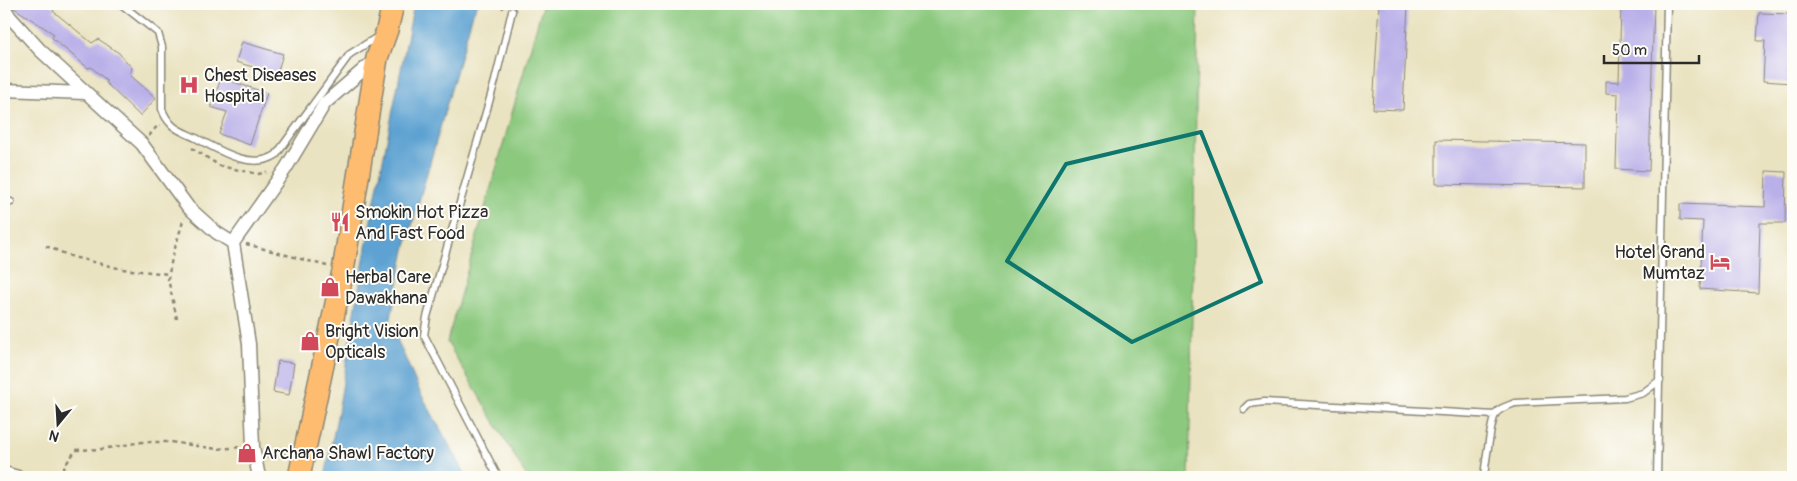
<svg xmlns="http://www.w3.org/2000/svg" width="1797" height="481" viewBox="0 0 1797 481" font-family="Pangolin,sans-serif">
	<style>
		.green { fill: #8cc97f; stroke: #5c7a55 }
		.water { fill: #5da2d2; stroke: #44667e }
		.building { fill: #bab0e9 }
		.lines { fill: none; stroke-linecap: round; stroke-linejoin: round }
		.service-casing { stroke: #8a8776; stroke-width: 9 }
		.minor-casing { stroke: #8a8776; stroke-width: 15 }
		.trunk-casing { stroke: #8a8776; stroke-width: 24 }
		.path { stroke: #8a8776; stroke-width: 2.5; stroke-dasharray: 4 4; stroke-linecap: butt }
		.service { stroke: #fff; stroke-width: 6 }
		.minor { stroke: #fff; stroke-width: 12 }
		.trunk { stroke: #febc70; stroke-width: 21 }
		.marked { fill: none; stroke: #0f766e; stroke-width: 4; stroke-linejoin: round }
		.labels { text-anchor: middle; stroke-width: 4; stroke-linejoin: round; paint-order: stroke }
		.poi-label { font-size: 18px; fill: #2b2b2b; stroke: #fdfcf7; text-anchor: start }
	</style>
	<rect width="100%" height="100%" fill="#fdfcf7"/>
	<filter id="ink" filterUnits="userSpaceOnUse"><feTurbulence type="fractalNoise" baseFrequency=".02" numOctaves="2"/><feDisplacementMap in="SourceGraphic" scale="10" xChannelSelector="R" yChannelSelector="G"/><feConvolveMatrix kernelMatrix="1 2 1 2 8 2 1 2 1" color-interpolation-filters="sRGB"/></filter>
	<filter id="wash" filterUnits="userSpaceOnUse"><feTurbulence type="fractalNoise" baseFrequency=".0096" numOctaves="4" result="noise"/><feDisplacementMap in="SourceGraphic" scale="20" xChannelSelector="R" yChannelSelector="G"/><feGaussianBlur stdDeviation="1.12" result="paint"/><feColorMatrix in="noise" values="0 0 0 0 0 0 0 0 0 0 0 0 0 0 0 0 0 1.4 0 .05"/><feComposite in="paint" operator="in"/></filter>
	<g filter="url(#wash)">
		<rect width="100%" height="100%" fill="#eae3c1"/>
		<path class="green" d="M543 4H1198L1189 477H527L447 342Z"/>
		<path class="water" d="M414 4H478L473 13 405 250 390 323 420 392 467 477H325L338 412 369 230Z"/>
		<g id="blocks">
			<path class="building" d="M12 4H49L55 8 53 11 92 43 98 39 119 53 132 68 130 75 156 98 140 116 106 83V80L91 67 88 68 52 38 54 34 14 8Z
				M1379 4H1408L1403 110 1373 109Z
				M1621 4H1654L1649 171 1616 169 1618 94 1606 93V81L1619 82Z
				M1759 13 1793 14 1791 83 1763 81 1765 41H1757Z
				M242 42 283 54 277 74 236 62Z
				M221 78 267 93 250 145 219 134 227 112 211 107Z
				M1436 140 1585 143V187L1436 184Z
				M1766 171 1786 172 1785 223H1760L1758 293 1700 289 1703 221 1680 220V204L1765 207Z
				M278 361 294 363 289 395 273 392Z"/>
		</g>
	</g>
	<g filter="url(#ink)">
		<use href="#blocks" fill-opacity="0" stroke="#8a8776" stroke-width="1"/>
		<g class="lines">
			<defs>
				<path id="service" d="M121 4 158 33 162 47V109C164 115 167 120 172 125 178 131 188 134 196 138 219 150 251 171 276 155L350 54 379 36
					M4 203 11 202
					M1244 409 1249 404 1264 402 1495 415
					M498 477 424 335 427 317 495 81 512 11
					M1484 477C1485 467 1491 422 1495 415 1498 408 1508 406 1515 403L1625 398 1643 393 1660 380
					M1657 477 1667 4"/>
				<path id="minor" d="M4 7 10 17 40 50 142 144 188 207 217 233 233 243 286 168 325 103 377 58
					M4 90 85 93
					M233 243 249 344 253 447 259 477
					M4 473 18 477"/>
				<path id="trunk" d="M299 477 343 271 377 58 387 30 393 4"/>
			</defs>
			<use href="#service" class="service-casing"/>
			<use href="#minor" class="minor-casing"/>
			<use href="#trunk" class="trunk-casing"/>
			<path class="path" d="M494 4 504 8
				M149 136 158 125 160 126
				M192 148 220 166 258 174 267 172
				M246 244 327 266
				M46 246 73 257 122 269 169 274
				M177 319 168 279 172 258 184 218
				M266 457 288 454
				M59 477 68 461 76 450 102 449 142 442H171L217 449 242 447"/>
			<use href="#service" class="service"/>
			<use href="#minor" class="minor"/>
			<use href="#trunk" class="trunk"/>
		</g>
	</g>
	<path class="marked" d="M1201 132 1261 282 1132 342 1007 261 1066 164Z"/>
	<defs>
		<symbol id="hospital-bare" viewBox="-9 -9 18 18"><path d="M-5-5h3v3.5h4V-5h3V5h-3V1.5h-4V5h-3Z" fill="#d1495b" stroke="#fdfcf7" stroke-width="2.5" paint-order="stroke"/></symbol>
		<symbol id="restaurant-bare" viewBox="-9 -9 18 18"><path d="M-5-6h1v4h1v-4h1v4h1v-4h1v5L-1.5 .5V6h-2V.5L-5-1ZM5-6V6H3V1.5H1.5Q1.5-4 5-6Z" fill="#d1495b" stroke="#fdfcf7" stroke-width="2.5" paint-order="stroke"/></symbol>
		<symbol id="hotel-bare" viewBox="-9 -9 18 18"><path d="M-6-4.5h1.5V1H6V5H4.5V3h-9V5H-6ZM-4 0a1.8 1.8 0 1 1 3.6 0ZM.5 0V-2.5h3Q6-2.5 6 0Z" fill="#d1495b" stroke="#fdfcf7" stroke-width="2.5" paint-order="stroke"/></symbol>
		<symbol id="shop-bare" viewBox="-9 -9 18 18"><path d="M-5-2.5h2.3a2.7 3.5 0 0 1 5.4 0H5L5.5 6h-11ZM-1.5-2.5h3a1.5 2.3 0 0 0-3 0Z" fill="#d1495b" stroke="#fdfcf7" stroke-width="2.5" paint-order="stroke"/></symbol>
	</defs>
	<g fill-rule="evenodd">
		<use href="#hospital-bare" x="175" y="71" width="28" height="28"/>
		<use href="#restaurant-bare" x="326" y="208" width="28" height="28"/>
		<use href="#hotel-bare" x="1706" y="248" width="28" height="28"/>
		<use href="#shop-bare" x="316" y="273" width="28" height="28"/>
		<use href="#shop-bare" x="296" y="327" width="28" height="28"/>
		<use href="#shop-bare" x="233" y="439" width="28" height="28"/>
	</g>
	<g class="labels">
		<g class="poi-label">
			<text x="204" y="81">Chest Diseases<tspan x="204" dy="21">Hospital</tspan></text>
			<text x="355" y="218">Smokin Hot Pizza<tspan x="355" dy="21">And Fast Food</tspan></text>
			<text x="1705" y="258" text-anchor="end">Hotel Grand<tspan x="1705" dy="21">Mumtaz</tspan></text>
			<text x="345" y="283">Herbal Care<tspan x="345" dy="21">Dawakhana</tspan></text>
			<text x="325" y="337">Bright Vision<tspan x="325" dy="21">Opticals</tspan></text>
			<text x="262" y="459">Archana Shawl Factory</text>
		</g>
	</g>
	<rect width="1797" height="481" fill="none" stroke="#fdfcf7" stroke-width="20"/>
	<g transform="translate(58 424) rotate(198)" stroke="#fdfcf7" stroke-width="4" paint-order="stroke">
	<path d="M0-4L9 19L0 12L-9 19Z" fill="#2b2b2b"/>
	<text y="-8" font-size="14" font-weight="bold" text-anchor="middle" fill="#2b2b2b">N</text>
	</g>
	<path d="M1604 55v8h95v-8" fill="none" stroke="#2b2b2b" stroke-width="2.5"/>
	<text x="1612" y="55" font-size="15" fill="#2b2b2b" stroke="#fdfcf7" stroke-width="4" paint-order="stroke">50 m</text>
</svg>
